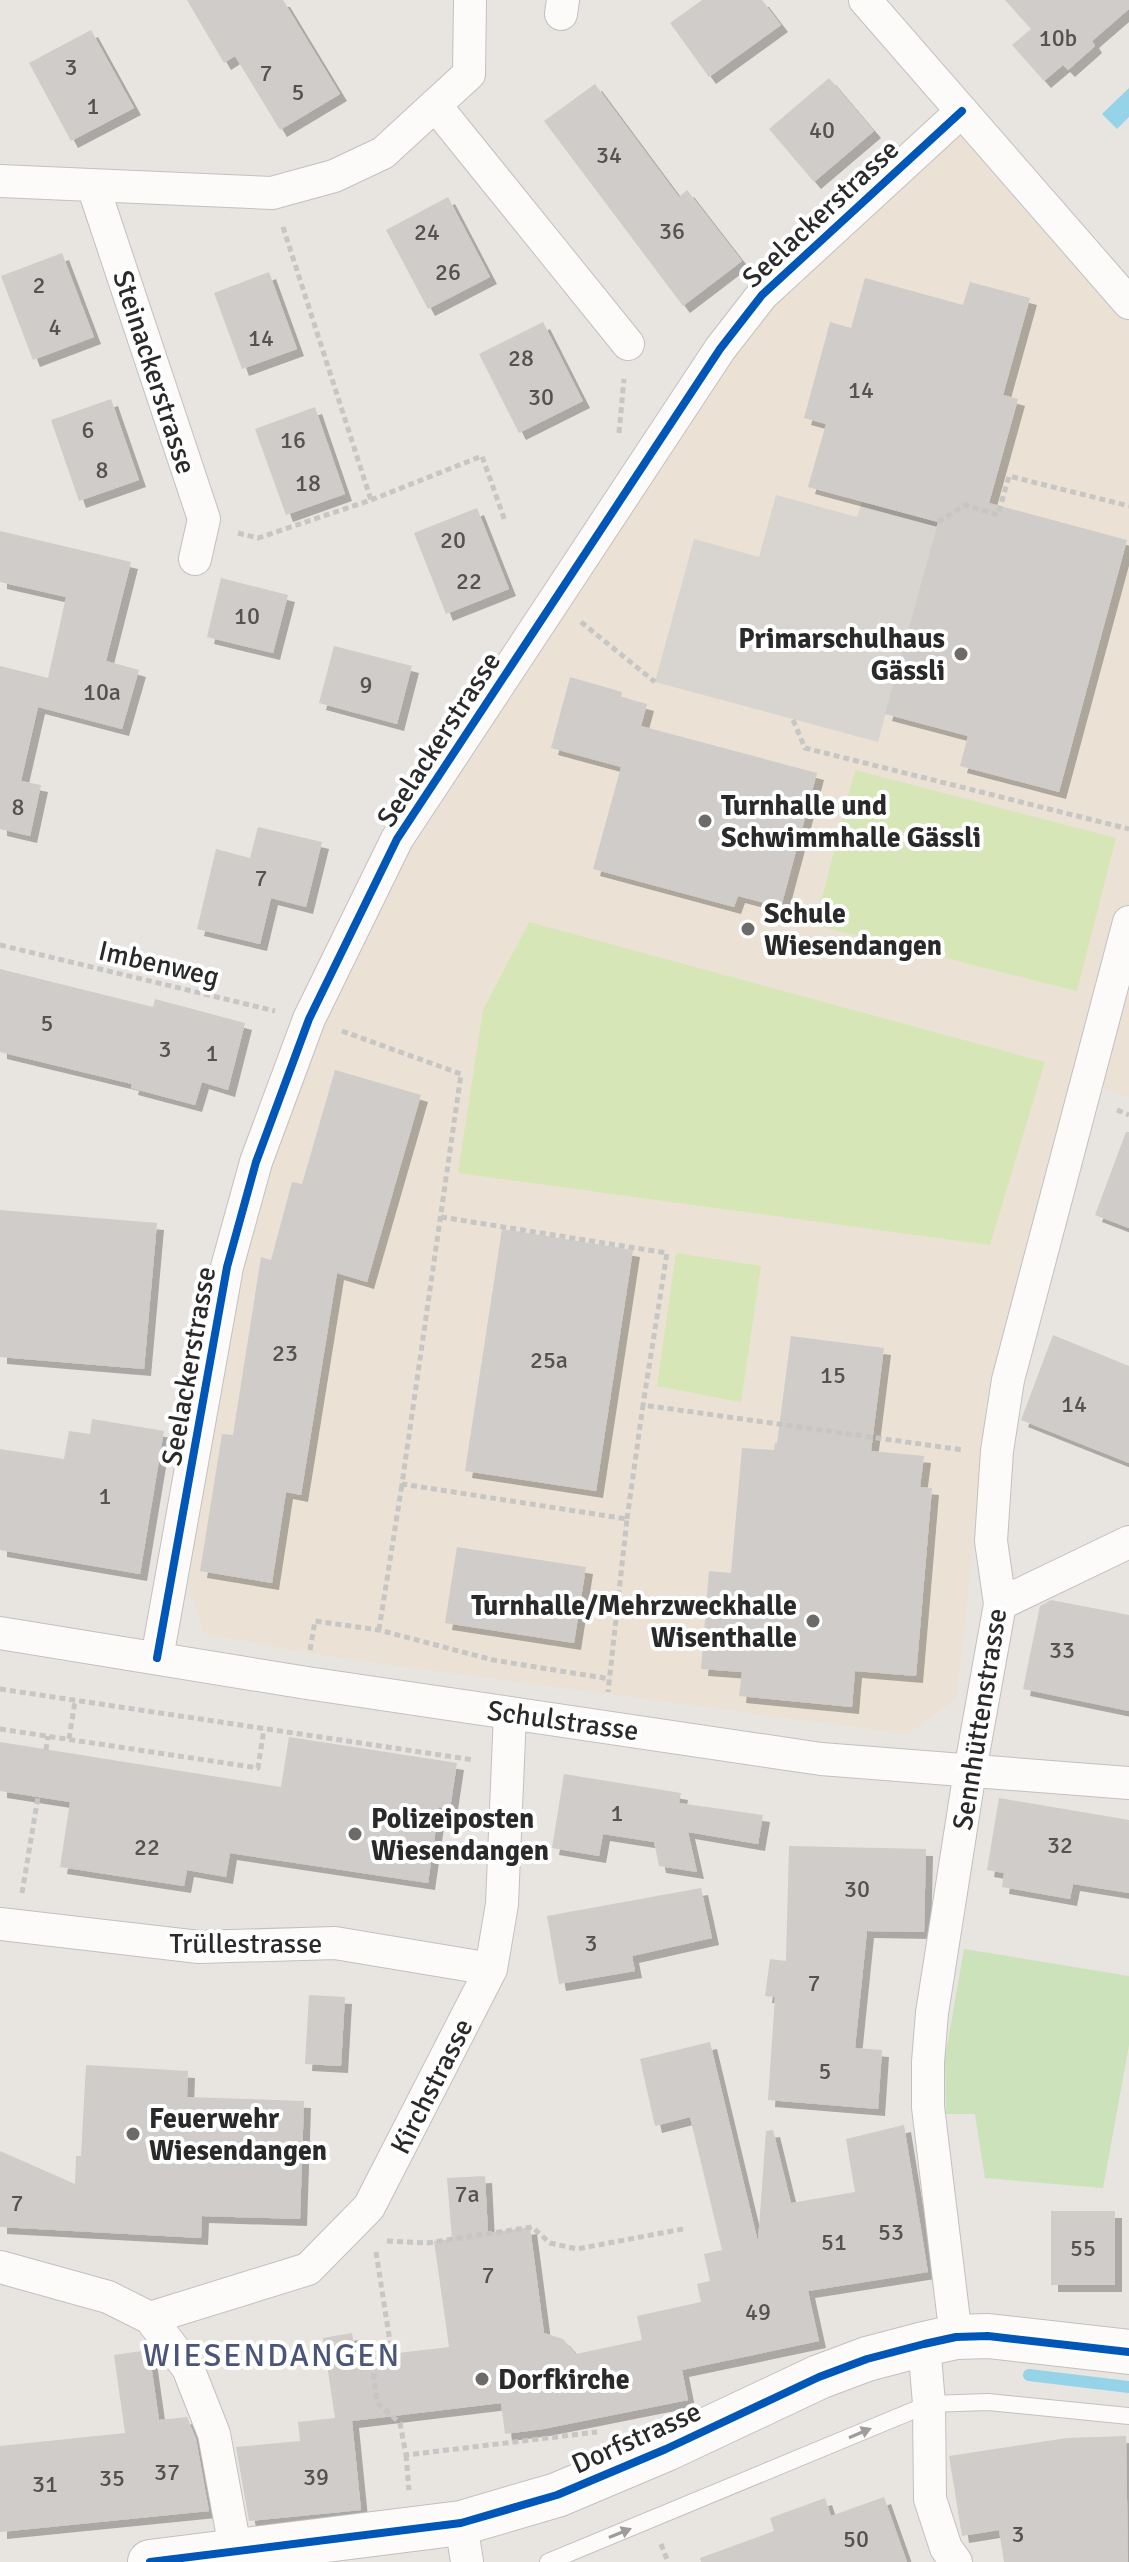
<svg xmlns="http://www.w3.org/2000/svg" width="1129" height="2562" viewBox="0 0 1129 2562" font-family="Signika,sans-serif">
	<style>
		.education { fill: #ebe2d5 }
		.green { fill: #cbe2ba }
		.pitch { fill: #d6e6b7 }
		.plaza { fill: #d8d4d0 }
		.water { fill: #95d4e8 }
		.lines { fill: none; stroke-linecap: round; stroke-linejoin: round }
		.stream { stroke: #95d4e8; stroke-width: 12 }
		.building { fill: #cfccc9; filter: url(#shadow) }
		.service-casing { stroke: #c2c0c1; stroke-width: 18 }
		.minor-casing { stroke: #c2c0c1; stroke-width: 34 }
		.secondary-casing { stroke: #c2c0c1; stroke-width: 46 }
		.path { stroke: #c6c6c5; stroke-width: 5; stroke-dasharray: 6 4; stroke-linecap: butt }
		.service { stroke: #fcfbfa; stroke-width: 16 }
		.minor { stroke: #fcfbfa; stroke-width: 32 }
		.secondary { stroke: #fcfbfa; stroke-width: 44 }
		.cycleway-casing { stroke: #fff; stroke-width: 13 }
		.cycleway { stroke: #0057b8; stroke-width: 8 }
		.oneway { fill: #9e9d9c }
		.poi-dot { fill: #6c6b6a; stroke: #fff; stroke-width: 3 }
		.labels { text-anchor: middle; stroke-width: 8; stroke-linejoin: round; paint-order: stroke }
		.number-label { font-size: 24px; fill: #545352 }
		.street-label { font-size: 28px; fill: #2a2a2a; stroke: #fff }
		.poi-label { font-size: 28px; font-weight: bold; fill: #2a2a2a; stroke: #fff; text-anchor: start }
		.quarter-label { font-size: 32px; letter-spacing: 2px; fill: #4b5579; stroke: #fff }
	</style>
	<defs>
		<filter id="shadow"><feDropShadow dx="7" dy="7" stdDeviation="0" flood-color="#0004"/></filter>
	</defs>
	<rect width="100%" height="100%" fill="#e8e4e0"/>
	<path class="education" d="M962 111 1129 303V1097L1087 1082 993 1374 956 1699 908 1734 340 1658 205 1634 188 1585 239 1278 272 1162 324 1018 411 841 720 349Z"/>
	<path class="green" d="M964 1949 1129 1976V2045L1103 2188 985 2178 975 2114H946L945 2058Z"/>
	<path class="pitch" d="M855 770 1116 838 1077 991 815 925Z
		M529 922 1045 1062 990 1245 458 1173 483 1010Z
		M676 1253 761 1266 741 1402 657 1386Z"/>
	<path class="plaza" d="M776 495 857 517 862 502 938 522 878 742 655 682 694 539 759 557Z"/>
	<path class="water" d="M1129 88V117L1117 129 1102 114Z"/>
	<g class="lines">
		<path class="stream" d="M1029 2375 1129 2387"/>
	</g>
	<path class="building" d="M187 0H283L340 94 280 130 235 56 224 63Z
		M702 0H762L781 25 709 77 670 23Z
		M1005 0H1129V9L1092 41 1095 46 1068 70 1063 65 1044 81 1012 45 1031 29Z
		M91 30 134 108 71 141 29 63Z
		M829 78 874 131 814 182 769 129Z
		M595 84 679 197 687 190 742 261 683 306 544 121Z
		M448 197 490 277 428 309 386 230Z
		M62 253 94 337 33 360 1 276Z
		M269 272 297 349 242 369 214 293Z
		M865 278 963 305 970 282 1030 298 1003 395 1018 399 989 503 1127 540 1059 792 960 766 968 736 885 714 938 522 808 487 826 424 804 418 830 322 851 328Z
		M543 322 583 401 519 433 479 354Z
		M111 399 139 480 79 501 51 420Z
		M315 407 345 494 286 515 255 429Z
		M477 508 509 589 446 614 414 533Z
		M0 531 131 562 106 661 139 670 122 729 38 707 21 781 41 785 30 836 0 829V666L48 678 66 597 0 582Z
		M221 578 288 595 273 653 207 637Z
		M334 646 412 666 397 724 319 703Z
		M570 677 622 692 621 697 647 704 641 726 817 773 781 907 738 896 734 907 593 869 621 767 551 748Z
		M258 827 322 842 306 907 271 898 260 944 197 929 216 849 250 858Z
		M0 969 153 1007 155 999 245 1023 228 1090 202 1082 195 1105 131 1088 132 1084 0 1052Z
		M335 1070 421 1095 367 1282 337 1273 301 1495 286 1492 272 1583 200 1571 222 1434 233 1435 261 1257 271 1260 292 1182 302 1184Z
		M1126 1132H1129V1228L1095 1215Z
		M0 1210 157 1223 144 1369 0 1357Z
		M502 1229 633 1250 596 1491 465 1471Z
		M1053 1335 1129 1366V1463L1021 1420Z
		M791 1336 884 1348 871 1451 924 1456 920 1487 932 1488 916 1676 855 1671 852 1707 739 1696 742 1672 701 1669 709 1571 731 1573 742 1448 774 1450 775 1443H777Z
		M92 1419 164 1431 140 1574 0 1550V1449L64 1459 69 1431 90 1434Z
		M457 1547 586 1567 574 1643 445 1623Z
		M1051 1600 1129 1615V1711L1023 1689 1040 1606Z
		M289 1737 457 1763 450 1809 439 1807 428 1883 230 1853 226 1877 187 1870 184 1886 60 1867 70 1802 0 1791V1742L281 1787Z
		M564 1774 681 1793 679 1803 763 1815 758 1844 688 1832 697 1872 659 1866 654 1842 603 1834 599 1856 552 1848Z
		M999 1798 1129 1820V1893L1073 1884 1070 1899 1002 1887 1004 1873 987 1870Z
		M789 1846 926 1849 924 1932 867 1931 855 2048 882 2050 878 2109 768 2100 775 1997 765 1996 770 1959 786 1961Z
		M701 1888 712 1938 632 1956 635 1971 559 1984 547 1916Z
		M309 1995 345 1997 341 2066 305 2064Z
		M710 2042 758 2242 766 2131 773 2130 791 2203 855 2192 846 2139 904 2125 928 2272 808 2291 819 2341 682 2370 688 2400 543 2429 505 2434 501 2403 352 2421 361 2510 249 2521 236 2447 300 2441 298 2422 335 2418 323 2338 352 2333 356 2358 449 2347 434 2241 452 2239 447 2178 485 2176 488 2233 530 2227 544 2333 563 2339 576 2354 642 2340 637 2316 701 2302 697 2284 710 2281 704 2254 722 2250 690 2117 655 2126 640 2059Z
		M86 2065 188 2071 187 2097 304 2101 300 2219 202 2216 201 2238 0 2227V2151L75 2184 76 2156H81Z
		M1051 2211H1115V2285H1051Z
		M149 2350 159 2420 187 2417 196 2439 209 2511 0 2532V2446L125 2433 114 2355Z
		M1126 2436 1128 2562H1004L999 2530 962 2536 949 2456 1067 2438Z
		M884 2497 907 2562H701L700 2558 774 2531 770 2518 825 2498 831 2516Z"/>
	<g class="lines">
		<defs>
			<path id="service" d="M548 2562 929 2404 988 2402 1129 2416"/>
			<path id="minor" d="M865 0 1129 303
				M561 14 563 0
				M435 105 628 344
				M0 181 272 193 334 176 383 153 469 74 470 0
				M93 186 204 519 195 559
				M1000 1604 1129 1542
				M0 1633 307 1683 821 1759 1129 1783
				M157 1658 227 1267 256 1162 309 1019 397 839 720 349 762 295 962 111
				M0 1924 199 1947 335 1943 491 1969
				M0 2267 108 2297 150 2318 188 2368 214 2434 236 2553
				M150 2318 308 2269 369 2207 491 1969 502 1904 510 1713
				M956 2337 928 2107V2062L932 2013 970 1771 1000 1604 991 1541 997 1451 1008 1380 1129 922
				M924 2344 929 2404 930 2499 946 2548 956 2562
				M461 2523 467 2562"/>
			<path id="secondary" d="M150 2562 461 2523 557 2495 666 2449 819 2377 867 2359 924 2344 956 2337 988 2336 1129 2352"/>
		</defs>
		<use href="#service" class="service-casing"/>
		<use href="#minor" class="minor-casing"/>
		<use href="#secondary" class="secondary-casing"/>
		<path class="path" d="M283 227 371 500
			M619 433 624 379
			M938 522 965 505 998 515 1009 476 1129 506
			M238 533 258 538 371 500 482 456 505 521
			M581 622 655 682
			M793 720 805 748 1129 829
			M0 945 275 1011
			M342 1031 461 1074 402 1484 627 1519 608 1692
			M1117 1110 1129 1115
			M441 1217 667 1253 643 1405
			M627 1519 643 1405 963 1450
			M379 1630 402 1484
			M310 1650 315 1621 379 1630 493 1660 610 1679
			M0 1689 474 1760
			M0 1729 258 1768 264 1729
			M69 1739 75 1701
			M46 1750 48 1736
			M22 1893 38 1797
			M387 2241 427 2243 532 2227 550 2243 577 2249 683 2229
			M376 2252 390 2342 372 2360 377 2403 400 2423 406 2455 597 2432
			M406 2455 409 2490
			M661 2544 668 2562"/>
		<use href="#service" class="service"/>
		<use href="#minor" class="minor"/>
		<use href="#secondary" class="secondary"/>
		<defs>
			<path id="cycleway" d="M157 1658 227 1267 256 1162 309 1019 397 839 720 349 762 295 962 111
				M150 2562 461 2523 557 2495 666 2449 819 2377 867 2359 924 2344 956 2337 988 2336 1129 2352"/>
		</defs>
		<use href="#cycleway" class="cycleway-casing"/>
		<use href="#cycleway" class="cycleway"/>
	</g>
	<defs><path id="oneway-solid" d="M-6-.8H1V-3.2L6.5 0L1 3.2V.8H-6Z" transform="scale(2)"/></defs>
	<g class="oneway">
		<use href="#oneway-solid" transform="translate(860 2433) rotate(-23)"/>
		<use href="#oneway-solid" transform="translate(620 2533) rotate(-22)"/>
	</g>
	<g class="poi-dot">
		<circle cx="961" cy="654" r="8"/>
		<circle cx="705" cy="821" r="8"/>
		<circle cx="748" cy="929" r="8"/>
		<circle cx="813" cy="1621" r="8"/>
		<circle cx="355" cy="1834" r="8"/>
		<circle cx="133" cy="2134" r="8"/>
		<circle cx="482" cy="2379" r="8"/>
	</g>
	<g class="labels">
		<g class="number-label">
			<text x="1058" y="46">10b</text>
			<text x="71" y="75">3</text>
			<text x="266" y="81">7</text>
			<text x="298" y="100">5</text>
			<text x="93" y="114">1</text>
			<text x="822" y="138">40</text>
			<text x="609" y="163">34</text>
			<text x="672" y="239">36</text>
			<text x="427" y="240">24</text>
			<text x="448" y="280">26</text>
			<text x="39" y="293">2</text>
			<text x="55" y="335">4</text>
			<text x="261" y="346">14</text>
			<text x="521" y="366">28</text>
			<text x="861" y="398">14</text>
			<text x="541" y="405">30</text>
			<text x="88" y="438">6</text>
			<text x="293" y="448">16</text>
			<text x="102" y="478">8</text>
			<text x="308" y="491">18</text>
			<text x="453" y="548">20</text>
			<text x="469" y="589">22</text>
			<text x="247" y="624">10</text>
			<text x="366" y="693">9</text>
			<text x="102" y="700">10a</text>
			<text x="18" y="815">8</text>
			<text x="261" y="886">7</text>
			<text x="47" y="1031">5</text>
			<text x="165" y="1057">3</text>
			<text x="212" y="1061">1</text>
			<text x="285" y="1361">23</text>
			<text x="549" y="1368">25a</text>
			<text x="833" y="1383">15</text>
			<text x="1074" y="1412">14</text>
			<text x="105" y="1504">1</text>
			<text x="1062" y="1658">33</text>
			<text x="617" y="1821">1</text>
			<text x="1060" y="1853">32</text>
			<text x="147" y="1855">22</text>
			<text x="857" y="1897">30</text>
			<text x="591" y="1951">3</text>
			<text x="814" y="1991">7</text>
			<text x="825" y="2079">5</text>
			<text x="467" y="2202">7a</text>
			<text x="17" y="2211">7</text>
			<text x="891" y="2240">53</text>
			<text x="834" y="2250">51</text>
			<text x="1083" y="2256">55</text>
			<text x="488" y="2283">7</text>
			<text x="758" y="2320">49</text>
			<text x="167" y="2480">37</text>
			<text x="316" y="2485">39</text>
			<text x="112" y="2486">35</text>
			<text x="45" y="2492">31</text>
			<text x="1018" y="2542">3</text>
			<text x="856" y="2547">50</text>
		</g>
		<g class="street-label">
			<text transform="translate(820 213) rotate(-43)" y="10">Seelackerstrasse</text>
			<text transform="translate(155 372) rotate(72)" y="10">Steinackerstrasse</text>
			<text transform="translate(438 739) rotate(-57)" y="10">Seelackerstrasse</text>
			<text transform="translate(159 963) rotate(13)" y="10">Imbenweg</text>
			<text transform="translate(188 1366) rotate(-80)" y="10">Seelackerstrasse</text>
			<text transform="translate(979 1719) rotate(-81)" y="10">Sennhüttenstrasse</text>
			<text transform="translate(563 1720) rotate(8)" y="10">Schulstrasse</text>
			<text x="246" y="1953">Trüllestrasse</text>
			<text transform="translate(431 2086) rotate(-63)" y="10">Kirchstrasse</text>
			<text transform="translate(636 2437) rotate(-24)" y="10">Dorfstrasse</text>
		</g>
		<g class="poi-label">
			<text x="945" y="648" text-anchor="end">Primarschulhaus<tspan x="945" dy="32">Gässli</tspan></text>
			<text x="721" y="815">Turnhalle und<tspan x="721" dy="32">Schwimmhalle Gässli</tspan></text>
			<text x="764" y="923">Schule<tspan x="764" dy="32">Wiesendangen</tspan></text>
			<text x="797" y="1615" text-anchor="end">Turnhalle/Mehrzweckhalle<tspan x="797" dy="32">Wisenthalle</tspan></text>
			<text x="371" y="1828">Polizeiposten<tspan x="371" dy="32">Wiesendangen</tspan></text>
			<text x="149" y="2128">Feuerwehr<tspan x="149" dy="32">Wiesendangen</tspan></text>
			<text x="498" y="2389">Dorfkirche</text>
		</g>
		<g class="quarter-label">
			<text x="272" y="2366">WIESENDANGEN</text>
		</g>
	</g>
</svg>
